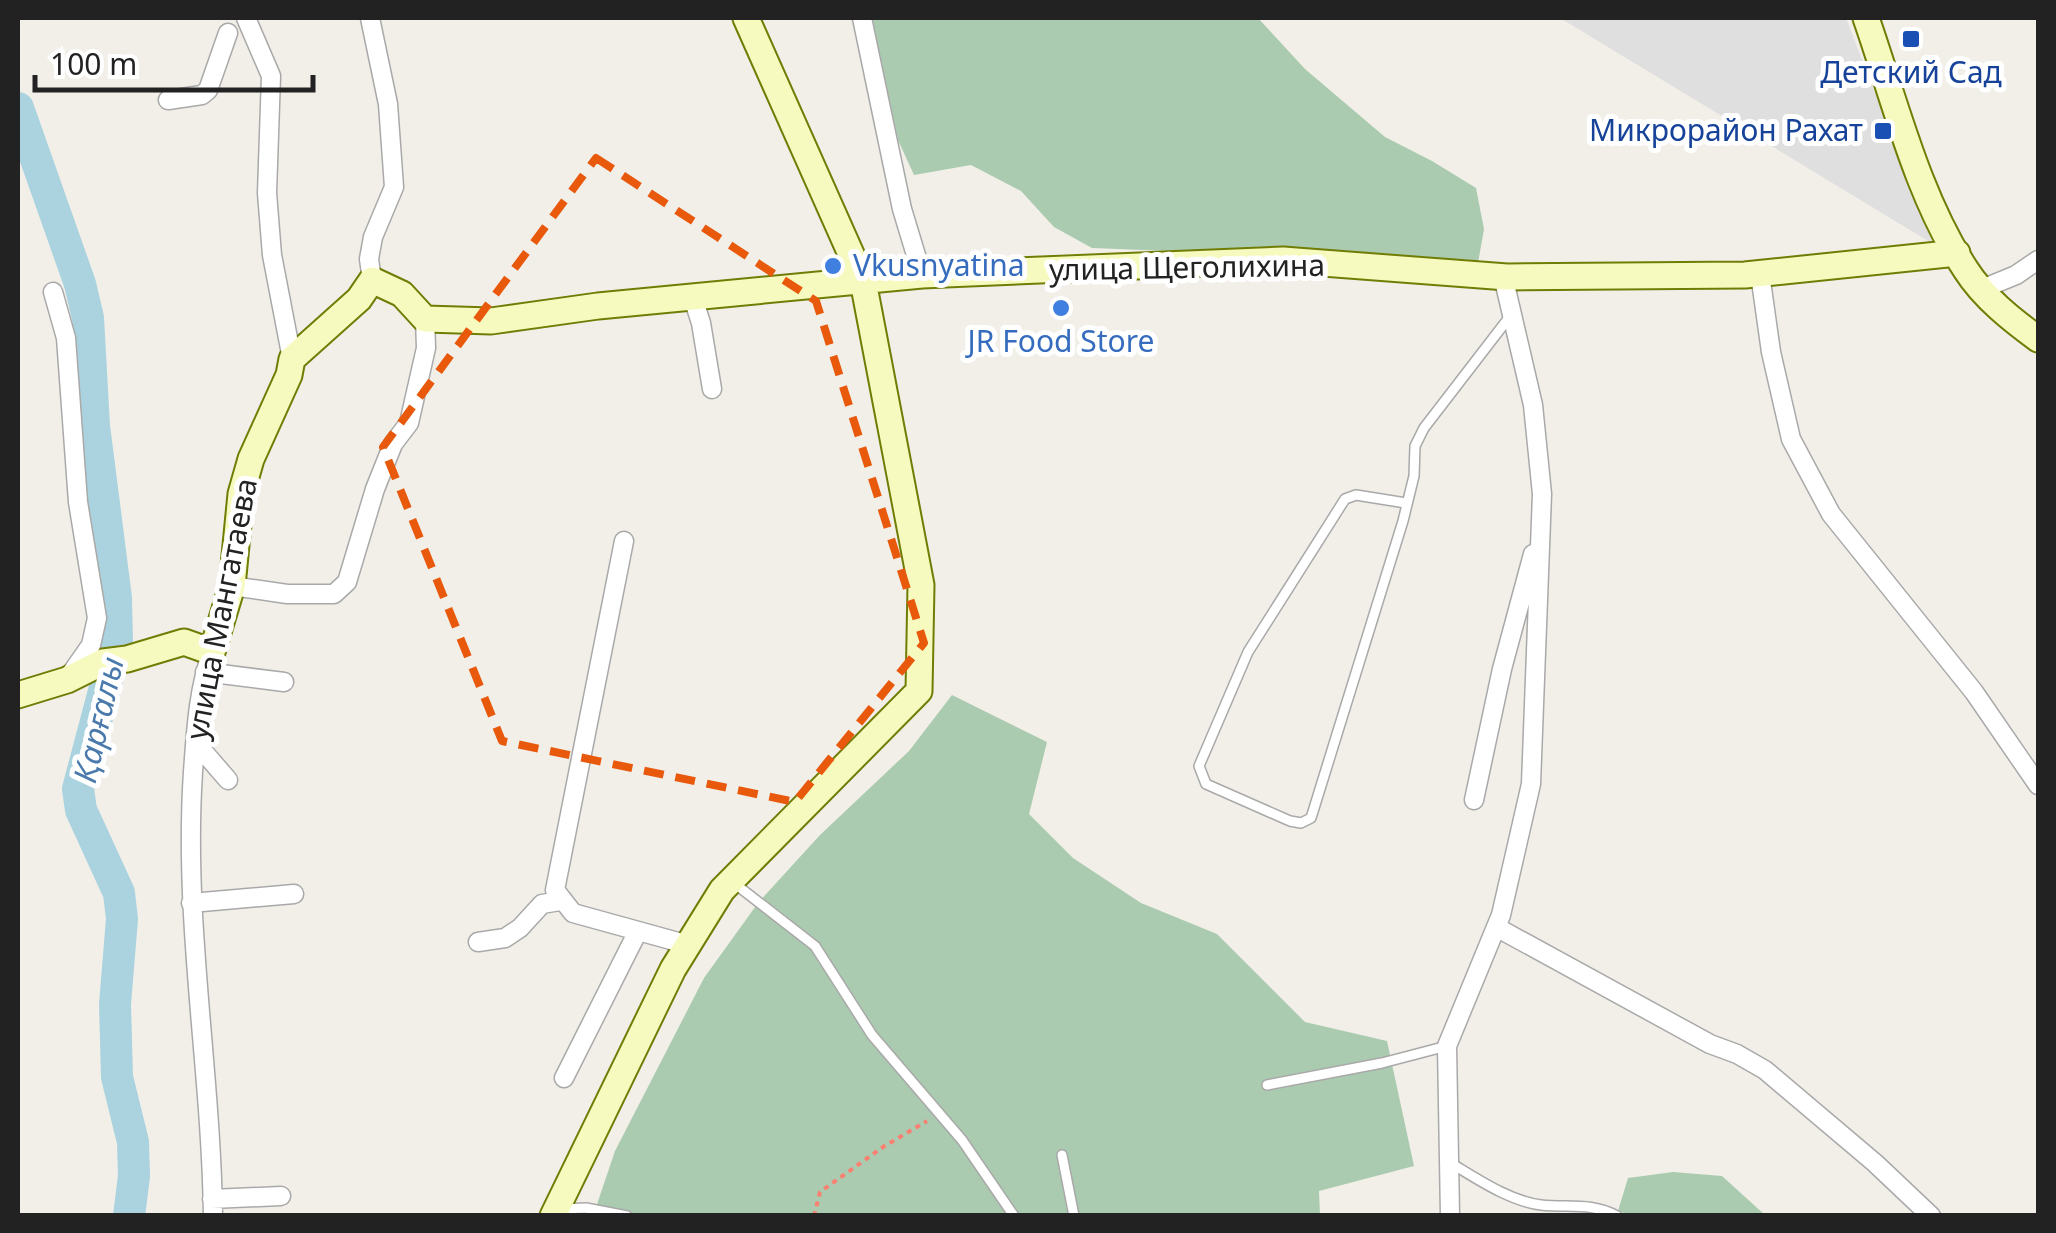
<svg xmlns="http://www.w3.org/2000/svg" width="2056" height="1233" viewBox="0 0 2056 1233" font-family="'Noto Sans',sans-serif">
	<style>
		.residential { fill: #e0dfdf }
		.cemetery { fill: #aacbaf }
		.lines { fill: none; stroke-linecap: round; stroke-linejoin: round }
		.river { stroke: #aad3df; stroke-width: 32 }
		.lane-casing { stroke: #a9a9a9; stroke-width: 12 }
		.street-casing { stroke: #a9a9a9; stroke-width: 21 }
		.secondary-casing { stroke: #707d05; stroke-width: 29 }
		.path { stroke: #fa8072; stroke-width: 4; stroke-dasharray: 5 5; stroke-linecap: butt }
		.lane { stroke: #fff; stroke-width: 9 }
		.street { stroke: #fff; stroke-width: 18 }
		.secondary { stroke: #f7fabf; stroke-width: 25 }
		.marked { fill: none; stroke: #e8590c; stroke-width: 8; stroke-dasharray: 20 12; stroke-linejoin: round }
		.transit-dot { fill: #1a4fb4; stroke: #fff; stroke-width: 4 }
		.shop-dot { fill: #3f7fe0; stroke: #fff; stroke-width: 4 }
		.labels { text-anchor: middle; stroke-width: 10; stroke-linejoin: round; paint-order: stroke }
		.transit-label { font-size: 30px; fill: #164399; stroke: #fff }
		.shop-label { font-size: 30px; fill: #366cbe; stroke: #fff; text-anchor: start }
		.street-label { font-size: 30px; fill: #222; stroke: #fff }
		.water-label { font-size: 32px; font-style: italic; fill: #4a7aab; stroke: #fff }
	</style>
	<rect width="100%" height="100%" fill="#f2efe9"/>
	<path class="residential" d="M1560 18H1846L1933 244Z"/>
	<path class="cemetery" d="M872 18H1258L1305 69 1385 137 1432 161 1476 188 1484 229 1478 263 1092 248 1054 227 1021 191 971 165 914 175 898 140Z
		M952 695 1047 742 1029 814 1073 858 1141 903 1217 934 1305 1022 1387 1041 1414 1166 1319 1191 1320 1215 593 1216 615 1151 704 978 758 903 820 835 909 751Z
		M1673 1172 1722 1176 1765 1215 1632 1216 1618 1211 1628 1178Z"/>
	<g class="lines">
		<path class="river" d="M18 108 80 284 88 318 94 426 116 598 117 642 78 789 81 810 119 893 122 919 115 1004 117 1077 133 1142 134 1176 129 1216"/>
		<defs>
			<path id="lane" d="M1406 503 1356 495 1345 499 1248 652 1199 766 1206 784 1290 821 1301 823 1311 818 1403 521 1414 476 1415 446 1424 428 1511 315
				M734 883 815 946 872 1035 962 1140 1014 1216
				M1267 1085 1382 1063 1447 1046
				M1062 1155 1074 1216
				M1449 1162C1476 1178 1509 1201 1541 1205 1569 1208 1591 1202 1617 1216
				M563 1209 586 1208 627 1216"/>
			<path id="street" d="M246 18 271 76 267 193 272 255 292 359
				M370 18 388 104 394 187 373 237 369 259 372 280
				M862 18 902 209 922 275
				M168 100 202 95 208 90 228 33
				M1760 274 1771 352 1791 439 1831 514 1974 692 2038 785
				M1982 289 2016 275 2038 260
				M53 292 66 338 78 502 97 618 91 645 70 675
				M693 298 701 323 712 389
				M624 541 555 890 573 913 689 945
				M232 586 287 594H334L347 582 375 489 393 444 409 423 426 348 425 319
				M212 652C198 689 196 732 193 772 183 921 211 1067 213 1216
				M205 672 284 682
				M196 743 228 780
				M1474 800 1502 669 1533 554
				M191 903 294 894
				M1496 927 1710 1044 1737 1054 1765 1070 1875 1163 1931 1216
				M478 942 505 938 520 928 542 904 560 901
				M564 1078 638 931
				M212 1199 281 1196
				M1450 1216 1447 1046 1501 915 1531 784 1542 494 1533 405 1503 276"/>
			<path id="secondary" d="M1866 18C1895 101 1917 195 1966 270 1984 298 2012 320 2038 339
				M18 695 67 680 103 662 127 659 184 642 212 652 232 586 241 494 251 459 289 375 292 359 359 299 372 280 402 294 425 319 491 321 598 306 922 275 1283 260 1507 277 1745 275 1957 253
				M553 1216 673 969 722 890 919 691 921 585 863 281 746 18"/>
		</defs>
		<use href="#lane" class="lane-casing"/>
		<use href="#street" class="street-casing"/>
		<use href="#secondary" class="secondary-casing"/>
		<path class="path" d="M814 1216 820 1192 883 1147 927 1121"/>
		<use href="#lane" class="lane"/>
		<use href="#street" class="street"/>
		<use href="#secondary" class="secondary"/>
	</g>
	<path class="marked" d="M596 158 816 301 924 643 795 802 502 741 383 447Z"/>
	<g class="transit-dot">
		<rect x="1901" y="29" width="20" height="20" rx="5"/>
		<rect x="1873" y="121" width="20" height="20" rx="5"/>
	</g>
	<g class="shop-dot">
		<circle cx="833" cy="266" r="10"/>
		<circle cx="1061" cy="308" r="10"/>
	</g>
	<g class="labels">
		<g class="transit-label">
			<text x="1911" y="83">Детский Сад</text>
			<text x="1863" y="141" text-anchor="end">Микрорайон Рахат</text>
		</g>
		<g class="shop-label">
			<text x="853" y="276">Vkusnyatina</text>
			<text x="1061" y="352" text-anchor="middle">JR Food Store</text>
		</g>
		<g class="street-label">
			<text transform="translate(1187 268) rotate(-1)" y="10">улица Щеголихина</text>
			<text transform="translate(222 609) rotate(-79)" y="10">улица Мангатаева</text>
		</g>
		<g class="water-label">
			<text transform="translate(99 720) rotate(-77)" y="11">Қарғалы</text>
		</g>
	</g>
	<rect width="2056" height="1233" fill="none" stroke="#222222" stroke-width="40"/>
	<path d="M35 75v15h278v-15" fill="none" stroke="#222222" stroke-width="5"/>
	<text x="50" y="75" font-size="30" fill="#222222" stroke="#ffffff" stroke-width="8" paint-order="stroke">100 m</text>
</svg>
